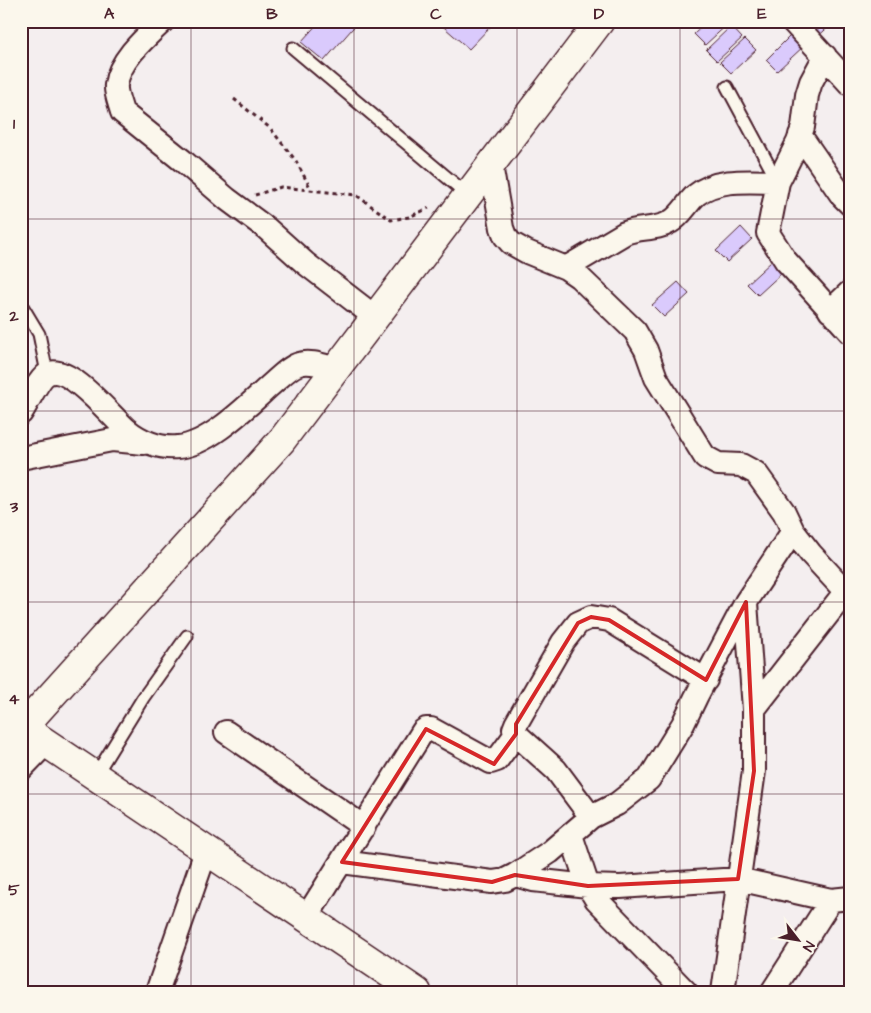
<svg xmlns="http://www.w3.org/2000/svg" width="871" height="1013" viewBox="0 0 871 1013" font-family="'Architects Daughter',sans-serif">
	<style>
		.building { fill: #dacafc; stroke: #4a1f2b }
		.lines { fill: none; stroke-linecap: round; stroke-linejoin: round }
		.lane-casing { stroke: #4a1f2b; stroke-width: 15 }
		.street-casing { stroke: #4a1f2b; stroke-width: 26 }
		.secondary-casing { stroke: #4a1f2b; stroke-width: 31 }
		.path { stroke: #4a1f2b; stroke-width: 3; stroke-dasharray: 4 4; stroke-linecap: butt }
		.lane { stroke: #fbf7ec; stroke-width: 11 }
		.street { stroke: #fbf7ec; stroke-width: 22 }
		.secondary { stroke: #fbf7ec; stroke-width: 28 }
		.marked { fill: none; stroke: #d62828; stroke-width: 4; stroke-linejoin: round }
		.grid { fill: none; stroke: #4a1f2b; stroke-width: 1; stroke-opacity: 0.55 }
		.neatline { fill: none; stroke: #4a1f2b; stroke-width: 2 }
		.grid-label { font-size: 16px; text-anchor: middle; font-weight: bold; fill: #4a1f2b }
	</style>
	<rect width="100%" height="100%" fill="#f4eeef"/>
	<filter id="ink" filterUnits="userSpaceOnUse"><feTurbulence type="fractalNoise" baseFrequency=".02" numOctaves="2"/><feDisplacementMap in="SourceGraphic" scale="10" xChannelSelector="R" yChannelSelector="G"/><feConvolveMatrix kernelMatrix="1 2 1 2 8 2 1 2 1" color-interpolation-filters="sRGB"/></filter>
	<g filter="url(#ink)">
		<path class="building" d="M320 21H359L324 61 301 42Z
			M437 21H486L491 26 469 49Z
			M708 21 730 22 705 45 694 34Z
			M811 21H835L814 40 803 28Z
			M731 26 742 38 717 61 706 50Z
			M794 32 805 45 777 71 766 60Z
			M745 39 756 50 731 73 720 62Z
			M741 227 752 239 727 262 716 251Z
			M772 261 783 272 758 295 747 284Z
			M678 282 689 294 664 317 652 305Z"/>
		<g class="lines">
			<defs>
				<path id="lane" d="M293 48 468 195
					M727 87 778 182
					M21 304 39 334 47 373
					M95 776 143 698 187 636"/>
				<path id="street" d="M163 21C146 37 119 60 116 85 115 93 120 104 122 112L183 161 227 199 266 228 305 263 375 317
					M792 21 850 84
					M825 56 811 82 807 95 803 127 798 142 778 182 768 233 786 261 850 332
					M800 135 842 196 850 204
					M491 165 502 228 505 236 511 243 527 252 566 268 579 277 635 331 646 350 656 378 705 457 718 464 741 465 756 473 784 512 793 531 811 554 846 592 850 593
					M566 268 625 233C639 227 657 230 670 222 681 216 687 203 696 195 718 177 753 182 778 182
					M830 311 850 292
					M21 413C27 404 40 376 49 373 70 365 111 416 126 429 140 441 160 449 178 447 210 445 251 402 274 382 281 376 291 366 299 364 311 360 324 366 336 369
					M21 458 112 440 144 443
					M754 709 850 586
					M226 732 364 827
					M21 769 46 743
					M591 817 556 770 516 734 514 729 516 724 563 642 578 623 591 617 609 620 706 680
					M571 835 588 886 596 899 686 992
					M342 862 492 882 505 880 515 875 550 852 591 817 617 804 649 779 683 724 696 697 746 602 793 531
					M515 875 533 880 588 886 620 887 738 879 831 900 850 898
					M306 918 423 731 426 729H431L491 762 497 760 516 734
					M157 992 206 851
					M723 992 754 771V709L746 603
					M772 992 831 900"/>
				<path id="secondary" d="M21 726 417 992
					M23 727 282 440 600 21"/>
			</defs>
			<use href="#lane" class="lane-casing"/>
			<use href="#street" class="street-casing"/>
			<use href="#secondary" class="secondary-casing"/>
			<path class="path" d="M234 99 270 128 296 161 311 189
				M255 195 281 187 356 195 391 220 409 217 429 208"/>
			<use href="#lane" class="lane"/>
			<use href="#street" class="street"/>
			<use href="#secondary" class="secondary"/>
		</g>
	</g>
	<path class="marked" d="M746 602 754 771 738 879 588 886 515 875 492 882 342 862 426 729 494 764 516 734V724L578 623 591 617 609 620 706 680Z"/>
	<path class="grid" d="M191 21V992M354 21V992M517 21V992M680 21V992M21 219H850M21 411H850M21 602H850M21 794H850"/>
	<rect width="871" height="1013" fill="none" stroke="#fbf7ec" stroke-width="55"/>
	<g transform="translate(798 940) rotate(121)" stroke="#fbf7ec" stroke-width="4" paint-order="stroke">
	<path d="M0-4L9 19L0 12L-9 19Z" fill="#4a1f2b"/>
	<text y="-8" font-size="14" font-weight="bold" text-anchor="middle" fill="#4a1f2b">N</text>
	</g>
	<rect x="28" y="28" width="816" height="958" class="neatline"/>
	<g class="grid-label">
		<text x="109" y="19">A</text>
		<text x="272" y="19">B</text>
		<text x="436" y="19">C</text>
		<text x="599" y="19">D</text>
		<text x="762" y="19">E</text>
		<text x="14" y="129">1</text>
		<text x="14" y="321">2</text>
		<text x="14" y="512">3</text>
		<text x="14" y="704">4</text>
		<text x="14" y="895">5</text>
	</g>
</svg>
